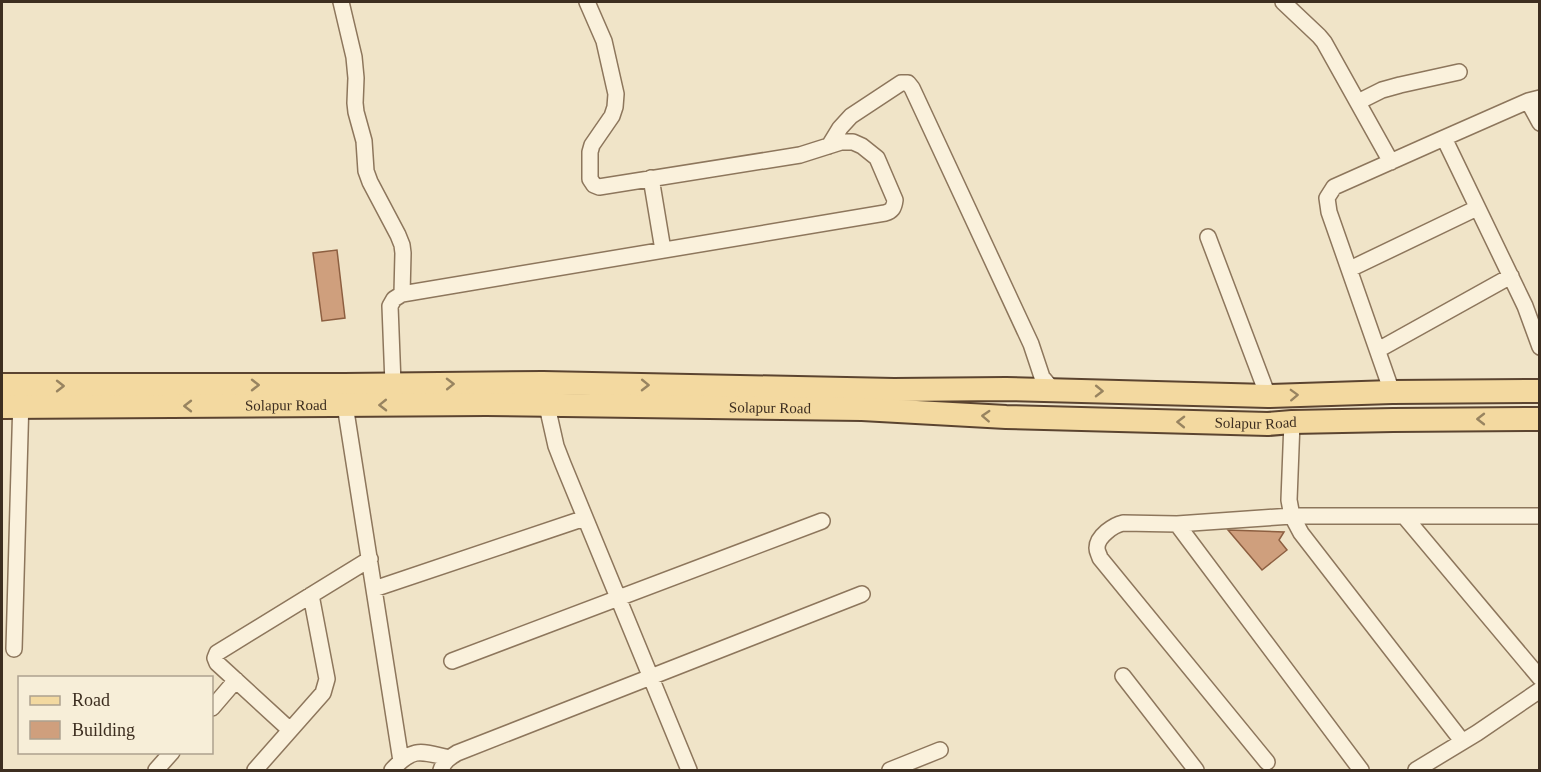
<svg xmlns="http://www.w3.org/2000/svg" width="1541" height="772" viewBox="0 0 1541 772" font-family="Georgia,serif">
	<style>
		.building { fill: #cf9f7d; stroke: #8d5f41; stroke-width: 1.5 }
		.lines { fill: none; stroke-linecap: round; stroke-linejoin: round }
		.minor-casing { stroke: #8d765c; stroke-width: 18 }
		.primary-casing { stroke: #5b4430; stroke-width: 26 }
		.minor { stroke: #faf1dc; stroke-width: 15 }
		.primary { stroke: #f3d9a0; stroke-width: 22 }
		.oneway { stroke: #988460 }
		.labels { text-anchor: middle; stroke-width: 4.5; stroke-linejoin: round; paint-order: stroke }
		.street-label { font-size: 15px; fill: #3d2e20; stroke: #f7eed8 }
	</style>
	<rect width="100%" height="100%" fill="#f0e4c8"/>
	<path class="building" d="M337 250 345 318 322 321 313 253Z
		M1228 530 1284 532 1279 540 1287 550 1262 570Z"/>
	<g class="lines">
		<defs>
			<path id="minor" d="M341 2 354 57 356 78 355 103 356 112 364 141 366 171 370 182 398 235 402 245 403 253 402 294
				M1283 2 1319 36 1324 42 1391 162
				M1540 98 1528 101 1540 123
				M1358 102 1382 90 1400 85 1459 72
				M1444 138 1528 101
				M829 146 840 128 851 116 901 83H908L912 88 1031 344 1042 377 1053 390
				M651 178 663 250
				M1208 237 1268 396
				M1350 269 1477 208
				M1378 350 1511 276
				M393 384 390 306 394 299 402 294 885 213C892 211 894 208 895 200L877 158 862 146 853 142H841L800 155 599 187 594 185 590 179V152L592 145 612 116 615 107 616 94 604 41 587 2
				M1392 392 1329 212 1327 198 1334 187 1444 138 1525 306 1540 347
				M543 399 544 405 547 406 556 446 563 464 689 770
				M345 405 401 761
				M1292 422 1289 500 1292 516 1301 533 1462 741
				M1404 516 1540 678
				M1177 524 1361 770
				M374 589 585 518
				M14 649 21 398
				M452 661 822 521
				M1123 676 1196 770
				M212 708 236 680
				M290 730 217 663 215 658 217 653 370 559
				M1267 762 1100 558C1099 554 1097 552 1097 548 1097 536 1114 525 1123 523L1177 524 1292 516H1540
				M156 770 172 752
				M255 770 323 693 327 679 311 595
				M392 770C413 747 420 751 449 758
				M441 770C444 761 449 758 457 753L862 594
				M890 770 940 750
				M1416 770 1477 733 1540 690"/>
			<g id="primary">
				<path d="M2 385H344L543 383 894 390 1006 389 1268 396 1392 392 1540 391"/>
				<path id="s1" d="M2 407 486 404 862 409 1006 417 1268 424 1292 422 1393 420 1540 419"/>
			</g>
		</defs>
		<use href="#minor" class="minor-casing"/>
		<use href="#primary" class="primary-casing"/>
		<use href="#minor" class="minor"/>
		<use href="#primary" class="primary"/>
	</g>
	<defs><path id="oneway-chevron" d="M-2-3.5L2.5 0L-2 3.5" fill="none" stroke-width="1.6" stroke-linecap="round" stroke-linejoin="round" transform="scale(1.5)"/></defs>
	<g class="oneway">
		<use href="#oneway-chevron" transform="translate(450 384) rotate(-1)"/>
		<use href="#oneway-chevron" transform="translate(255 385)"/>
		<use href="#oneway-chevron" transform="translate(645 385) rotate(1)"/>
		<use href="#oneway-chevron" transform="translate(60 386)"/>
		<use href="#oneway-chevron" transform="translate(1099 391) rotate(1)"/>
		<use href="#oneway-chevron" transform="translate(1294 395) rotate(-2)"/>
		<use href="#oneway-chevron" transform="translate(383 405) rotate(179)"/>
		<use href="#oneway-chevron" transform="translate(188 406) rotate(180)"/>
		<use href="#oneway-chevron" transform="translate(986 416) rotate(-177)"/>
		<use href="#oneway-chevron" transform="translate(1481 419) rotate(-180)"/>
		<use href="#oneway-chevron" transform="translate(1181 422) rotate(-179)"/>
	</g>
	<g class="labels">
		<g class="street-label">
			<text dy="5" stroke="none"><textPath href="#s1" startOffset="284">Solapur Road</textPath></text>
			<text dy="5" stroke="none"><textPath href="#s1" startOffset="768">Solapur Road</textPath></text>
			<text dy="5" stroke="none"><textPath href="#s1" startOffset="1254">Solapur Road</textPath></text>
		</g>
	</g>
	<rect width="1541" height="772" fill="none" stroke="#3d2e20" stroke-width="6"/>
	<rect x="18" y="676" width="195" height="78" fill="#f7eed8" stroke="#ada18e" stroke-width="1.5"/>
	<rect x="30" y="696" width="30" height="9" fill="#f3d9a0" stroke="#ada18e" stroke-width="1.5"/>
	<text x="72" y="706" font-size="18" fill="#3d2e20">Road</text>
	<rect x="30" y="721" width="30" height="18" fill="#cf9f7d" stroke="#ada18e" stroke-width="1.5"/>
	<text x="72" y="736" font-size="18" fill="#3d2e20">Building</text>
</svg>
